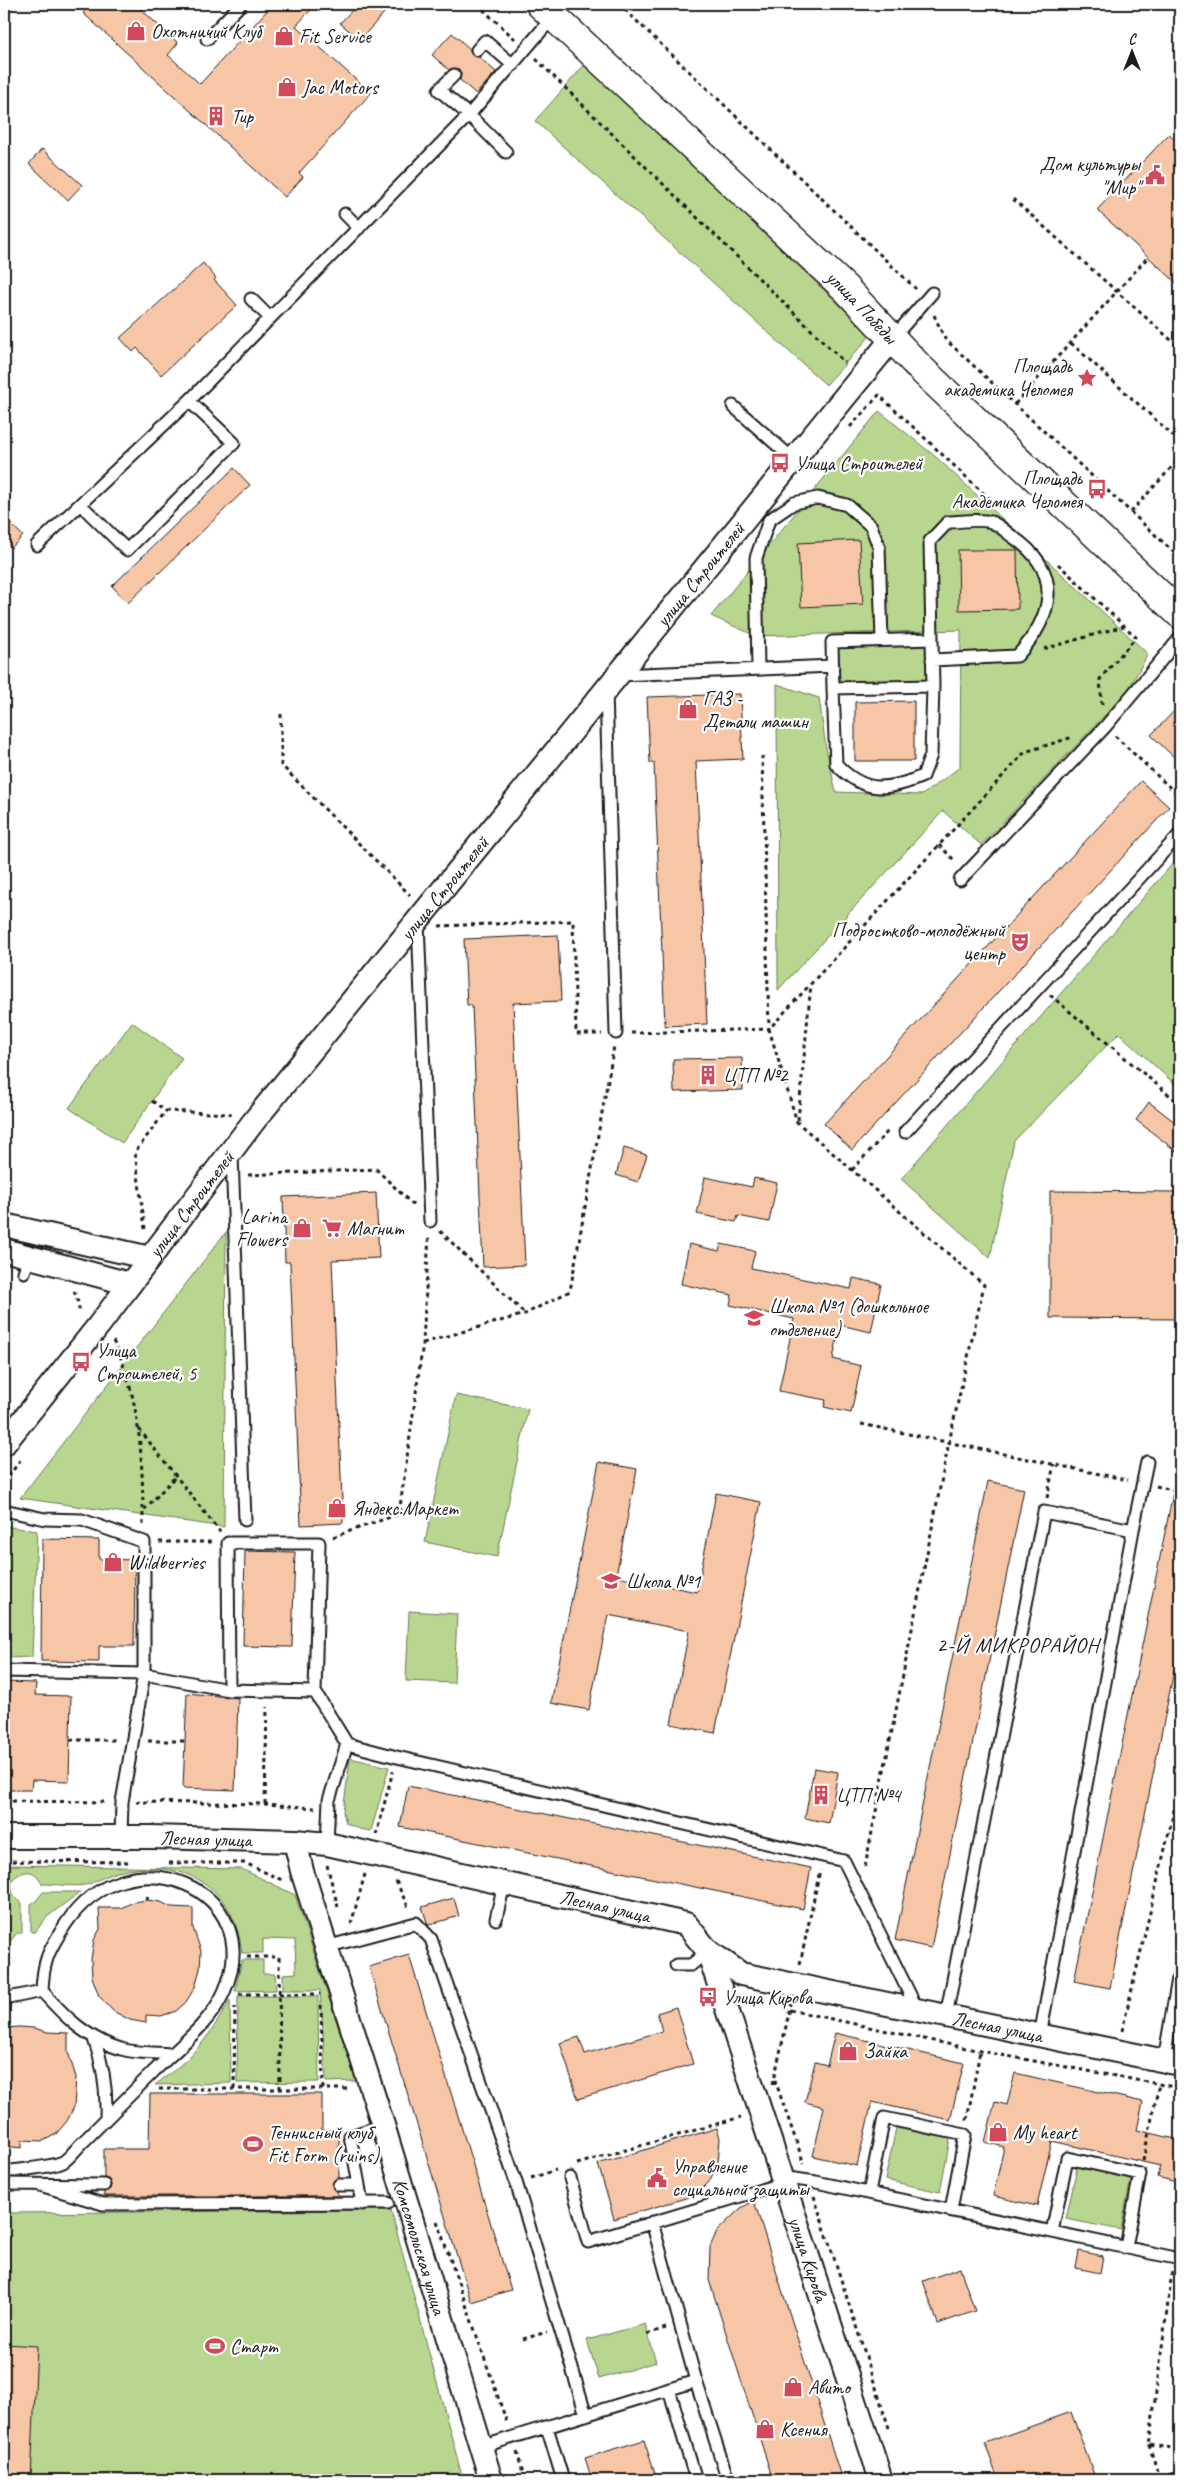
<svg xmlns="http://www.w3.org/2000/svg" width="1184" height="2484" viewBox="0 0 1184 2484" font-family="Caveat,sans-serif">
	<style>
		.green { fill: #b8d68f; stroke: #6a7956 }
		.building { fill: #f7c6a7; stroke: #1c1c1c }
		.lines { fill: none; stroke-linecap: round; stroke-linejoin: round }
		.service-casing { stroke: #1c1c1c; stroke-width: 15 }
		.minor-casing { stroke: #1c1c1c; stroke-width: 26 }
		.tertiary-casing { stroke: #1c1c1c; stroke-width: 31 }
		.path { stroke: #1c1c1c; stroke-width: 3; stroke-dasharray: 4 4; stroke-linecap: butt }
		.service { stroke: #fff; stroke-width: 11 }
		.minor { stroke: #fff; stroke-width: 22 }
		.tertiary { stroke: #fff; stroke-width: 28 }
		.labels { text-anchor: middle; stroke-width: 4.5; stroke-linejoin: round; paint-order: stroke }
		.poi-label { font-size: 20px; fill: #1c1c1c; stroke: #fff; text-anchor: start }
		.street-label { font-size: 20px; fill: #1c1c1c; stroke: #fff }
		.neighbourhood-label { font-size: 21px; letter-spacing: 1px; fill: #1c1c1c; stroke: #fff }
	</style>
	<rect width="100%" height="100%" fill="#fff"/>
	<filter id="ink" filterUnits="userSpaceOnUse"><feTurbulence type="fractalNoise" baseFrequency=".02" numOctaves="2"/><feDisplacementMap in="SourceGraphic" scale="10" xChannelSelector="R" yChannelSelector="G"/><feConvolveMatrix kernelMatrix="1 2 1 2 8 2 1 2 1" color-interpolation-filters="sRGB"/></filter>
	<g filter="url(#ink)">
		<path class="green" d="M586 63 871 335 826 385 535 121Z
			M879 411 937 458 1148 654 1127 692 981 845 943 811 778 990 777 684 819 698 826 748 836 792 922 795 960 767 961 630 756 636 711 616Z
			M926 646 927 681 839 683 838 647Z
			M1180 855V1089L1119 1033 1014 1141 990 1258 901 1179Z
			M132 1022 182 1058 122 1143 69 1108Z
			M226 1232 224 1527 20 1498Z
			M456 1395 528 1409 497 1557 425 1542Z
			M4 1526 37 1531 32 1657 4 1658Z
			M409 1611 457 1614 454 1683 406 1681Z
			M350 1758 389 1767 371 1831 360 1829 346 1823 343 1812Z
			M4 1865 242 1869 295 1895 356 2081 326 2082 320 1990H283V1974L296 1973 295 1940 263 1939V1953H242C234 1883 182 1858 117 1872 106 1875 94 1883 85 1885 72 1887 56 1884 42 1884 36 1868 23 1869 12 1880 11 1891 12 1897 22 1903V1933H17L4 1949Z
			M43 1892H80L47 1917 35 1932H31V1904L36 1901Z
			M242 1960H263V1974H275L276 1990 235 1991Z
			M238 1996H318L319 2082 237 2083Z
			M230 2000 231 2083 155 2085C192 2058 208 2040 230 2000Z
			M896 2128 950 2139 940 2192 885 2180Z
			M1077 2167 1131 2178 1121 2230 1066 2219Z
			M391 2210 463 2480H4V2213Z
			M645 2324 656 2362 599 2379 587 2340Z"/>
		<path class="building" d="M92 4H135L178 43 168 55 200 84 273 4H316L296 26 371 93 299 173 303 177 285 197 83 13Z
			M358 4H392L360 40 340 23Z
			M452 33 470 49 472 55 479 57 496 72 476 94 460 80 461 74 459 69 453 68 449 70 432 55Z
			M1169 134 1180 143V286L1097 210Z
			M42 149 82 185 68 200 29 164Z
			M203 263 216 278 214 280 237 305 161 375 137 348 133 352 120 338Z
			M234 468 250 485 128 603 112 586Z
			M4 517 23 536 11 548 4 540Z
			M859 540 863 604 801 607 798 543Z
			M958 550H1017L1018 609 959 610Z
			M740 694 743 759 696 761 707 1024 665 1026 654 763H650L647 697Z
			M914 701V761H855V702Z
			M1180 705V763L1151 735Z
			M1141 781 1169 807 852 1150 824 1124Z
			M558 935 561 1001 513 1003 525 1265 483 1267 472 1005H467L464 939Z
			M742 1058 743 1090 674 1092 673 1059Z
			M1149 1102 1180 1126V1154L1136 1120Z
			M624 1148 647 1155 638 1182 616 1175Z
			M705 1177 752 1187 754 1178 777 1183 769 1222 738 1216 736 1222 697 1214Z
			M1050 1191 1180 1192V1319L1050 1318Z
			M376 1193 379 1258 332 1260 343 1523 301 1525 290 1262H285L283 1197Z
			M689 1244 719 1251 721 1244 755 1251 751 1268 851 1289 853 1278 881 1284 871 1332 840 1325 833 1359 861 1366 851 1413 824 1407 826 1400 779 1391 794 1319 730 1305 732 1295 681 1284Z
			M599 1462 637 1469 616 1576 697 1592 716 1493 761 1502 715 1733 671 1724 689 1631 608 1615 589 1710 551 1703Z
			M988 1481 1024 1489 931 1948 895 1940Z
			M1173 1493 1180 1494V1641L1110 1988 1074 1981Z
			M42 1539 99 1540V1559L135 1560 134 1646H99V1662L41 1661Z
			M245 1551 295 1552 292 1647 243 1646Z
			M4 1682 36 1683 35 1695 71 1696 69 1781 32 1780 31 1790H4Z
			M187 1693 238 1698 235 1790 183 1788Z
			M814 1768 838 1772 829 1823 805 1818Z
			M408 1786 811 1868 803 1909 400 1827Z
			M454 1898 459 1916 428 1925 422 1907Z
			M147 1900 161 1902 171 1907 193 1908V1928L201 1951 200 1969 195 1987 186 2002 176 2011 161 2016 146 2015V2023L130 2020 113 2011 99 1996 92 1977 91 1959 94 1940 100 1929 99 1908H121L133 1902Z
			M409 1955 511 2290 471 2302 369 1967Z
			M676 2007 693 2064 578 2099 560 2043 579 2037 585 2054 662 2031 657 2013Z
			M20 2027 34 2028 47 2032 68 2033V2052L76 2077 74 2107 67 2121 56 2134 43 2141 22 2140V2148L4 2146V2028Z
			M835 2033 964 2063 950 2120 872 2102 857 2166 813 2156 824 2107 805 2102 815 2062 827 2065Z
			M1015 2073 1143 2102 1137 2130 1180 2140V2183L1157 2177 1160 2166 1052 2141 1037 2206 993 2196 1004 2147 985 2142 995 2102 1007 2105Z
			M150 2094H322V2130H339V2178L335 2179 332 2185 339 2196H104V2192L110 2189 111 2185 108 2179 104 2178V2149H149Z
			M717 2128 720 2138 718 2163 709 2182 696 2195 614 2219 598 2164Z
			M754 2201 842 2480H773L709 2280 710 2247 717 2231 741 2208Z
			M1079 2251 1103 2256 1100 2273 1076 2268Z
			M960 2268 975 2311 938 2324 923 2281Z
			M4 2344 37 2346 31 2480H4Z
			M1071 2412 1096 2480H998L985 2443Z
			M644 2440 657 2480H592L585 2458Z"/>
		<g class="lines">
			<defs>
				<path id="service" d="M207 39 241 4
					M477 50 485 41 513 65
					M454 75 439 90 469 115 506 152
					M345 214 359 228
					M251 299 270 318
					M892 339 932 293
					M733 406 794 460
					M81 505 127 550 234 443 189 401
					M37 545 189 401 469 115 553 17
					M932 639 930 541 948 522C961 522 979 518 991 522 998 524 1007 533 1013 537 1064 572 1054 616 1017 656L932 660
					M932 639 933 686 833 688 832 642Z
					M758 669 756 558 769 520 794 503 818 498 847 505 871 526 879 547 882 640
					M618 675 833 666
					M833 688 836 764C864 794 888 791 923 776L931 755 933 686
					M606 691 616 1033
					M960 880 1105 727 1180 638
					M418 922 430 1221
					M905 1132 1180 834
					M232 1155 245 1520
					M24 1272 30 1257
					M4 1510 45 1519 82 1520 144 1542V1674L229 1690 315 1692
					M1133 1530 1147 1462
					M4 1671 144 1674 122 1802 121 1837
					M229 1690 228 1543H319L315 1692 347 1744 329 1800 327 1844
					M347 1744 397 1757 844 1861 918 2011
					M496 1919 504 1884
					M326 1947 416 1923 431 1939 516 2182 586 2415
					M676 1965H691L708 1951
					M4 1999 42 1991
					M946 2016 1044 1512 1133 1530 1040 2036
					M94 2039C104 2066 107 2090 106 2119
					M1164 2060 1180 1967
					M4 2172C17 2170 53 2167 63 2162 71 2157 78 2146 85 2140 107 2118 129 2096 152 2073 176 2049 210 2024 224 1992 270 1890 128 1829 65 1925 49 1950 43 1960 42 1991 65 2017 87 2039 121 2049 136 2054 155 2052 171 2054
					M781 2177 816 2182 1180 2259
					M570 2178 588 2242 784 2183
					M4 2184 104 2185
					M40 2185 103 2204 388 2203
					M339 2185H359L362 2204
					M359 2185 350 2136 383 2125
					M869 2193 884 2118 965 2135 951 2210
					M652 2222 696 2381 728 2480
					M1052 2232 1067 2158 1140 2174 1126 2247
					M669 2389 696 2480
					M547 2427 563 2480
					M481 2447 696 2381
					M1172 2480 1180 2478"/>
				<g id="minor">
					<path d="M4 1225 150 1258"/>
					<path d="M4 1250 130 1284"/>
					<path id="s1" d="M4 1444 99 1325 254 1121 892 339"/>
					<path id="s2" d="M4 1837H151L295 1841 327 1844 686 1924 708 1951 741 1974 1180 2064"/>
					<path id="s3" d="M295 1841 302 1871 383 2125 491 2480"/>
					<path id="s4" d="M708 1951 881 2480"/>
				</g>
				<g id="tertiary">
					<path id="s5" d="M540 4 845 288 920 368 1180 614"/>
				</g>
			</defs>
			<use href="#service" class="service-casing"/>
			<use href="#minor" class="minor-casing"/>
			<use href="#tertiary" class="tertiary-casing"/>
			<path class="path" d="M477 4 515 39
				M619 4 916 289
				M536 59 845 363
				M1013 199 1180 348
				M934 315 945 339 1180 558
				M1071 343 1180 442
				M1015 404 1148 257
				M850 427 879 395 997 506
				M1131 512 1180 458
				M1058 564 1136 637 1100 679 1102 705
				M1044 649 1124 626
				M1174 673 1180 678
				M281 714V765L410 895
				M1115 736 1180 797
				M939 845 956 862
				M439 926 573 921 576 1034H602
				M1050 995 1180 1104
				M631 1033 769 1029 762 756
				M152 1101 166 1111 232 1114
				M798 1120 811 984
				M852 1170 889 1130
				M248 1175 376 1169 414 1206
				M145 1229 135 1152 166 1111
				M440 1231 525 1314
				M74 1291 79 1305V1314
				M113 1341C141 1397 143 1464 143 1526
				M423 1343 525 1314 570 1291 614 1046
				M861 1424 1128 1480
				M139 1429 220 1532
				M4 1483 21 1459
				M1156 1486 1180 1492
				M1047 1498 1054 1464
				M144 1510 176 1476
				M333 1537 399 1514 423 1343 429 1234
				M159 1542H213
				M70 1740H116
				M148 1741H185
				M4 1801 107 1802
				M136 1802 265 1804 315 1808
				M265 1804 267 1707
				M376 1835 393 1771
				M4 1861 128 1862
				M169 1863H245L282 1880
				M327 1865 338 1907
				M865 1867 949 1442 984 1285 797 1122 769 1029 1025 752 1073 737
				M396 1881 409 1909
				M147 1900 148 1893
				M351 1924 365 1874
				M247 1957H279L280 2089
				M800 1964 820 1870
				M239 1994H320
				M321 2005 323 2089
				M790 2010 980 2051 1180 2088
				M1122 2031 1180 1785
				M775 2080 804 2164
				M773 2084 791 2004
				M159 2089H350
				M234 2089 235 2007
				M967 2120 980 2051
				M1143 2161 1159 2084
				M577 2164 741 2117
				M531 2178 556 2170
				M814 2196 890 2431
				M437 2221 507 2423
				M1172 2272 1149 2445 1180 2449
				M647 2334 666 2328
				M523 2339 547 2332
				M1149 2445 1158 2473
				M517 2452 525 2480
				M903 2472 906 2480"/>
			<use href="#service" class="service"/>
			<use href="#minor" class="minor"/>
			<use href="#tertiary" class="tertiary"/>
		</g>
	</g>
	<defs>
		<symbol id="shop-bare" viewBox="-9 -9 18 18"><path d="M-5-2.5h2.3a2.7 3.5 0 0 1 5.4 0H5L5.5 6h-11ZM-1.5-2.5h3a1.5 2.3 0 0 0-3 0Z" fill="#d1495b" stroke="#fff" stroke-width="2.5" paint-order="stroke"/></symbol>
		<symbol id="building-bare" viewBox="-9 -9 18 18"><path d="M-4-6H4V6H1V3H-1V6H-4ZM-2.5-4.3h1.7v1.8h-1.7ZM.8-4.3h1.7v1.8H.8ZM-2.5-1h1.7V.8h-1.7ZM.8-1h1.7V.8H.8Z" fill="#d1495b" stroke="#fff" stroke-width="2.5" paint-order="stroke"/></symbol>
		<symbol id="civic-bare" viewBox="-9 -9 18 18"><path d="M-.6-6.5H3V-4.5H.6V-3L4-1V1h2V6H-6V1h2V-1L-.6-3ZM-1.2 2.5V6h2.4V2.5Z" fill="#d1495b" stroke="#fff" stroke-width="2.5" paint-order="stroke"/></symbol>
		<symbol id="sight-bare" viewBox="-9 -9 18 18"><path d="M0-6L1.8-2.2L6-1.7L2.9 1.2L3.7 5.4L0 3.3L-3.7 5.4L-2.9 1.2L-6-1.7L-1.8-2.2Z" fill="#d1495b" stroke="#fff" stroke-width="2.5" paint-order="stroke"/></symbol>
		<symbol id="bus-bare" viewBox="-9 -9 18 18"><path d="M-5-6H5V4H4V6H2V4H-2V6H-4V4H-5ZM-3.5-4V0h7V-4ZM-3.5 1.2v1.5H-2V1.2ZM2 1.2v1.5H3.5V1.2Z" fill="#d1495b" stroke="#fff" stroke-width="2.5" paint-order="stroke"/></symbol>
		<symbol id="theatre-bare" viewBox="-9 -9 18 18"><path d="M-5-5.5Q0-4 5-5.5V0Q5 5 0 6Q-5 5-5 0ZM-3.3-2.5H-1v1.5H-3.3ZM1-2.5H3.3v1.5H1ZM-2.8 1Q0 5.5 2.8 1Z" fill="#d1495b" stroke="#fff" stroke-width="2.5" paint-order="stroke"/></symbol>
		<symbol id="supermarket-bare" viewBox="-9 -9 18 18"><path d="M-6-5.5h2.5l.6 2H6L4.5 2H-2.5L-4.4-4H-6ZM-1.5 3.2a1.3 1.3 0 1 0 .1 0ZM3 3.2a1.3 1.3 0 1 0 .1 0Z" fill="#d1495b" stroke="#fff" stroke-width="2.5" paint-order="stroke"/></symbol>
		<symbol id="school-bare" viewBox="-9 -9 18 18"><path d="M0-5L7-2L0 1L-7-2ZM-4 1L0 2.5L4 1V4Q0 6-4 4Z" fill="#d1495b" stroke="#fff" stroke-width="2.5" paint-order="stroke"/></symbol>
		<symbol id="stadium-bare" viewBox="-9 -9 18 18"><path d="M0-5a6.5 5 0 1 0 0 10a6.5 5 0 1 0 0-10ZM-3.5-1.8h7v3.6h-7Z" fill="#d1495b" stroke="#fff" stroke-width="2.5" paint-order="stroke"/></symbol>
	</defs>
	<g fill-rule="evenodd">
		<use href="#shop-bare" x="122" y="17" width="28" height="28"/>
		<use href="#shop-bare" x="270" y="22" width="28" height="28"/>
		<use href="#shop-bare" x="273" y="73" width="28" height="28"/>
		<use href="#building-bare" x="202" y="102" width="28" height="28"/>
		<use href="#civic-bare" x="1141" y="161" width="28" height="28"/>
		<use href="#sight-bare" x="1073" y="364" width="28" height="28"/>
		<use href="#bus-bare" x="766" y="449" width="28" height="28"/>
		<use href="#bus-bare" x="1083" y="475" width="28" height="28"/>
		<use href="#shop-bare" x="674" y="695" width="28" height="28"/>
		<use href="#theatre-bare" x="1006" y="928" width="28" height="28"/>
		<use href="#building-bare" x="694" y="1061" width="28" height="28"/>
		<use href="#shop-bare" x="288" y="1214" width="28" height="28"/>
		<use href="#supermarket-bare" x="318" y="1214" width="28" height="28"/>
		<use href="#school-bare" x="740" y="1304" width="28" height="28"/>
		<use href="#bus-bare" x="67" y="1348" width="28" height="28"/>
		<use href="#shop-bare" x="323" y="1494" width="28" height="28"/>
		<use href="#shop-bare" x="99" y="1548" width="28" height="28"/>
		<use href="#school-bare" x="597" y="1567" width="28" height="28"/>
		<use href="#building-bare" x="807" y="1781" width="28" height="28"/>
		<use href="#bus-bare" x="694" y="1983" width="28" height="28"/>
		<use href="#shop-bare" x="834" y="2037" width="28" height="28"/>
		<use href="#shop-bare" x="984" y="2118" width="28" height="28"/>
		<use href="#stadium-bare" x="239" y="2130" width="28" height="28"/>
		<use href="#civic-bare" x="643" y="2164" width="28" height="28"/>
		<use href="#stadium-bare" x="201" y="2332" width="28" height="28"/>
		<use href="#shop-bare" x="779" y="2373" width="28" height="28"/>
		<use href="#shop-bare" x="751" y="2415" width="28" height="28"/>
	</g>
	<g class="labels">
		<g class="poi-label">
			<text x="151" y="38">Охотничий Клуб</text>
			<text x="299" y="43">Fit Service</text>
			<text x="302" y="94">Jac Motors</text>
			<text x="231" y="123">Тир</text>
			<text x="1140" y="171" text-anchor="end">Дом культуры<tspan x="1140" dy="23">"Мир"</tspan></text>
			<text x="1072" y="373" text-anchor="end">Площадь<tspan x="1072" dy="23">академика Челомея</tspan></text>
			<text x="795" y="470">Улица Строителей</text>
			<text x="1082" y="485" text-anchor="end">Площадь<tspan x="1082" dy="23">Академика Челомея</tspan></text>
			<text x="703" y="705">ГАЗ -<tspan x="703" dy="23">Детали машин</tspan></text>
			<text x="1005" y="937" text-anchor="end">Подростково-молодёжный<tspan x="1005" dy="23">центр</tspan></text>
			<text x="723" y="1082">ЦТП №2</text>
			<text x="287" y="1223" text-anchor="end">Larina<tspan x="287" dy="23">Flowers</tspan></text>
			<text x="347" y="1235">Магнит</text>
			<text x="769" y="1313">Школа №1 (дошкольное<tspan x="769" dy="23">отделение)</tspan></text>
			<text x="96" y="1357">Улица<tspan x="96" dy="23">Строителей, 5</tspan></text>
			<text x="352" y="1515">Яндекс.Маркет</text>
			<text x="128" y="1569">Wildberries</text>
			<text x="626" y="1588">Школа №1</text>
			<text x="836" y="1802">ЦТП №4</text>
			<text x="723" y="2004">Улица Кирова</text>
			<text x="863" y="2058">Зайка</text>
			<text x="268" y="2139">Теннисный клуб<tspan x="268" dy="23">Fit Form (ruins)</tspan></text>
			<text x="1013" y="2139">My heart</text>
			<text x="672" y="2173">Управление<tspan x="672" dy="23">социальной защиты</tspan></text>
			<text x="230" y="2353">Старт</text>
			<text x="808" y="2394">Авито</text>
			<text x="780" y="2436">Ксения</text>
		</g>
		<g class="street-label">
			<text dy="7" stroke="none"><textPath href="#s5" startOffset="442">улица Победы</textPath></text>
			<text dy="7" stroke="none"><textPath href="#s1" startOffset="1114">улица Строителей</textPath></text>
			<text dy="7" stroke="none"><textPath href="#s1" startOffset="709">улица Строителей</textPath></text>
			<text dy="7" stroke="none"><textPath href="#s1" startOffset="304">улица Строителей</textPath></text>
			<text dy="7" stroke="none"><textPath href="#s2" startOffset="202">Лесная улица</textPath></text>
			<text dy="7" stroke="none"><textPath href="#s2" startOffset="608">Лесная улица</textPath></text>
			<text dy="7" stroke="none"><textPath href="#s2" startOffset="1028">Лесная улица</textPath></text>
			<text dy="7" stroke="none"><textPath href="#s3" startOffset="424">Комсомольская улица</textPath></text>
			<text dy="7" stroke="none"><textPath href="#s4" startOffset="324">улица Кирова</textPath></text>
		</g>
		<g class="neighbourhood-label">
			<text x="1018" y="1652">2-Й МИКРОРАЙОН</text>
		</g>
	</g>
	<rect width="1184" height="2484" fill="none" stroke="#fff" stroke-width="20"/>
	<rect x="10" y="10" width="1164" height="2464" fill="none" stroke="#1c1c1c" stroke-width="2" filter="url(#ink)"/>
	<g transform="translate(1132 52)" stroke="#ffffff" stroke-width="4" paint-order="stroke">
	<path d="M0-4L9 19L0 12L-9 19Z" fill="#1c1c1c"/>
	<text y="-8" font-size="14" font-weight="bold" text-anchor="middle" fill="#1c1c1c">С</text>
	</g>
</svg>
